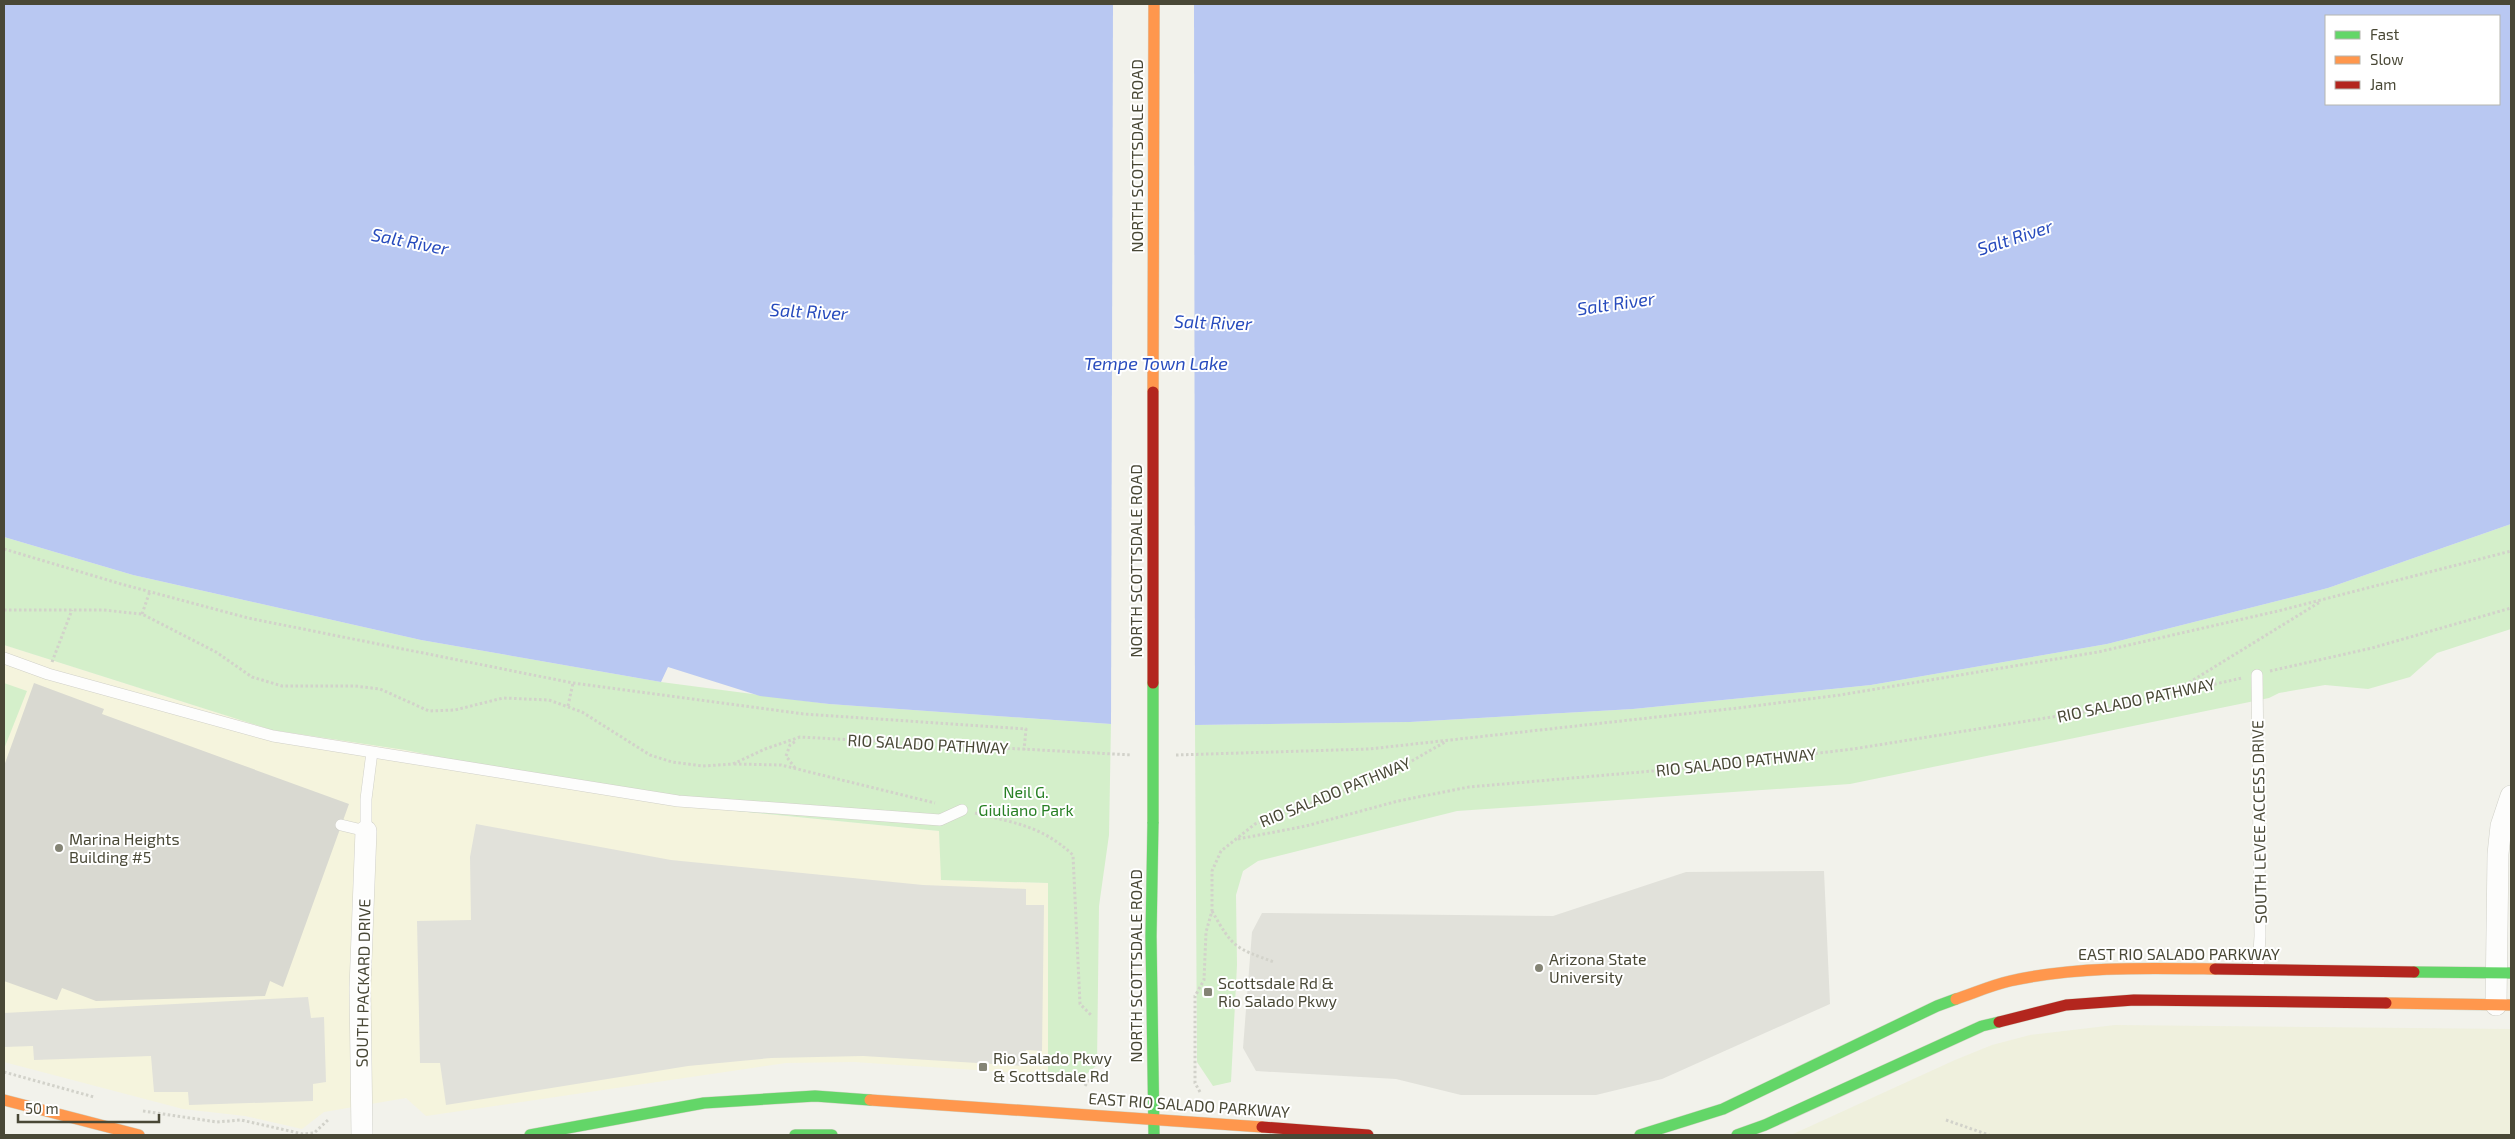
<svg xmlns="http://www.w3.org/2000/svg" width="2515" height="1139" viewBox="0 0 2515 1139" font-family="'Exo 2',sans-serif">
	<style>
		.commercial { fill: #f5f4dd }
		.education { fill: #eff0dd }
		.green { fill: #d4efca }
		.parking { fill: #e1e1da }
		.water { fill: #b9c8f2; fill-rule: evenodd }
		.pier { fill: #f2f2eb }
		.building { fill: #d9d9d1 }
		.lines { fill: none; stroke-linecap: round; stroke-linejoin: round }
		.lane-casing { stroke: #d0d0c8; stroke-width: 12 }
		.street-casing { stroke: #d0d0c8; stroke-width: 22 }
		.fast-casing { stroke: #d2d3c3; stroke-width: 12 }
		.slow-casing { stroke: #d2d3c3; stroke-width: 12 }
		.jam-casing { stroke: #d2d3c3; stroke-width: 12 }
		.path { stroke: #d2d2ca; stroke-width: 3; stroke-dasharray: 2.5 2.5; stroke-linecap: butt }
		.lane { stroke: #fdfdfc; stroke-width: 11 }
		.street { stroke: #fdfdfc; stroke-width: 21 }
		.fast { stroke: #63d668; stroke-width: 11 }
		.slow { stroke: #ff974d; stroke-width: 11 }
		.jam { stroke: #b3261e; stroke-width: 11 }
		.fast-bridge-casing { stroke: #d4d5b8; stroke-width: 12; stroke-linecap: butt }
		.jam-bridge-casing { stroke: #d4d5b8; stroke-width: 12; stroke-linecap: butt }
		.fast-bridge { stroke: #63d668; stroke-width: 11 }
		.jam-bridge { stroke: #b3261e; stroke-width: 11 }
		.poi-dot { fill: #848475; stroke: #fff; stroke-width: 2 }
		.labels { text-anchor: middle; stroke-width: 4; stroke-linejoin: round; paint-order: stroke }
		.street-label { font-size: 16px; fill: #494836; stroke: #fff }
		.park-label { font-size: 16px; fill: #288025; stroke: #fff }
		.poi-label { font-size: 16px; fill: #494836; stroke: #fff; text-anchor: start }
		.water-label { font-size: 18px; font-style: italic; fill: #274bbd; stroke: #fff }
	</style>
	<rect width="100%" height="100%" fill="#f2f2eb"/>
	<path class="commercial" d="M4 645 272 730 405 750 676 805 939 831 942 880 1048 883V1078L1023 1073 854 1062 786 1063 426 1116 406 1098 324 1112 302 1129 245 1116 183 1109 4 1062Z"/>
	<path class="education" d="M2115 1025 2511 1029V1135H1791L1955 1060 1992 1045 2030 1035Z"/>
	<path class="green" d="M2511 524V629L2437 653 2410 677 2368 689 2325 685 2279 693 2269 698 1850 784 1457 811 1258 861 1243 871 1236 895 1237 965 1231 1082 1213 1086 1197 1062 1195 725 1410 722 1633 709 1871 685 2107 644 2328 588Z
		M4 537 133 575 421 640 661 682 829 704 1111 724 1109 835 1099 906 1097 1065C1077 1082 1075 1088 1048 1078V883L941 880 939 831 676 805 405 750 272 730 4 645Z
		M4 683 27 691 4 749Z"/>
	<path class="parking" d="M476 824 671 860 923 885 1026 889V905H1044L1042 1051 1026 1050 1025 1066 863 1056 771 1058 688 1066 446 1105 440 1063H420L417 921 471 920 470 857Z
		M1824 871 1830 1004 1662 1079 1596 1095H1461L1396 1079 1256 1071 1243 1048 1252 932 1262 913 1553 916 1686 872Z
		M308 997 311 1018 324 1017 326 1082 313 1084V1101L189 1105 188 1092H154L151 1056 34 1060 33 1046 4 1047V1013Z"/>
	<path class="water" d="M4 4H2511V524L2328 588 2107 644 1871 685 1633 709 1410 722 1195 725 1111 724 829 704 760 696 668 667 661 682 421 640 133 575 4 537ZM2326 16H2499V104H2326Z"/>
	<path class="pier" d="M1113 4H1194L1195 728 1111 726Z"/>
	<path class="building" d="M34 683 104 709 102 714 349 804 283 987 270 981 265 996 96 1001 62 988 57 1000 4 981V766Z"/>
	<g class="lines">
		<defs>
			<path id="lane" d="M4 658 48 674 273 736 678 801 940 820 962 810
				M2257 675 2260 936 2258 969
				M341 825 366 831V799L372 752"/>
			<path id="street" d="M2496 1005 2498 854 2501 826 2511 796
				M362 1135 360 988 366 831"/>
			<path id="fast" d="M1153 822 1151 936 1154 1135
				M2414 972 2511 973
				M530 1135 704 1103 815 1096 870 1100
				M795 1135H832
				M1640 1135 1723 1109 1937 1006 1956 999
				M1737 1135 1765 1125 1982 1026 1999 1022"/>
			<path id="slow" d="M1153 392 1154 4
				M1956 999C1974 993 1992 985 2010 981 2077 966 2147 968 2215 969
				M2386 1003 2511 1005
				M4 1100 139 1135
				M870 1100 1262 1127"/>
			<path id="jam" d="M2215 969 2414 972
				M1999 1022 2066 1005 2134 1000 2386 1003
				M1262 1127 1368 1135"/>
		</defs>
		<use href="#lane" class="lane-casing"/>
		<use href="#street" class="street-casing"/>
		<use href="#fast" class="fast-casing"/>
		<use href="#slow" class="slow-casing"/>
		<use href="#jam" class="jam-casing"/>
		<path class="path" d="M4 549 121 584 248 618 573 683 804 714 1026 729 1024 750
			M4 610H103L142 614 216 652 252 677 282 686H355L380 689 429 711 455 710 503 698 549 700 582 712 650 755 672 762 703 766 733 764 765 749 800 737 1132 755
			M142 614 150 591
			M52 662 72 610
			M2270 671 2372 648 2511 608
			M2172 693 2320 602
			M568 706 573 683
			M1176 755 1369 749 1738 708 1840 695 2098 652 2278 611 2511 551
			M734 764 781 765 935 803
			M795 768 786 756 790 745 796 741
			M975 813C1015 823 1042 826 1073 855L1080 1004 1092 1016
			M1238 839 1306 826 1398 801 1469 787 1710 766 1853 749 2108 708 2242 678
			M1212 911C1233 948 1235 948 1274 962
			M4 1072 94 1097
			M1085 1086 1092 1076
			M1200 1092 1195 1083V996L1204 980 1206 932 1212 911V871L1221 851 1255 824 1355 787 1410 762 1445 742
			M143 1111 217 1122 241 1120 303 1134 314 1133 328 1120
			M1946 1120 1989 1135"/>
		<use href="#lane" class="lane"/>
		<use href="#street" class="street"/>
		<use href="#fast" class="fast"/>
		<use href="#slow" class="slow"/>
		<use href="#jam" class="jam"/>
		<defs>
			<path id="fast-bridge" d="M1153 683V822"/>
			<path id="jam-bridge" d="M1153 392V683"/>
		</defs>
		<use href="#fast-bridge" class="fast-bridge-casing"/>
		<use href="#jam-bridge" class="jam-bridge-casing"/>
		<use href="#fast-bridge" class="fast-bridge"/>
		<use href="#jam-bridge" class="jam-bridge"/>
	</g>
	<g class="poi-dot">
		<circle cx="59" cy="848" r="5"/>
		<circle cx="1539" cy="968" r="5"/>
		<rect x="1203" y="987" width="10" height="10" rx="2.5"/>
		<rect x="978" y="1062" width="10" height="10" rx="2.5"/>
	</g>
	<g class="labels">
		<g class="street-label">
			<text transform="translate(1137 156) rotate(-90)" y="6">NORTH SCOTTSDALE ROAD</text>
			<text transform="translate(1136 561) rotate(-90)" y="6">NORTH SCOTTSDALE ROAD</text>
			<text transform="translate(2136 700) rotate(-12)" y="6">RIO SALADO PATHWAY</text>
			<text transform="translate(928 744) rotate(3)" y="6">RIO SALADO PATHWAY</text>
			<text transform="translate(1736 762) rotate(-6)" y="6">RIO SALADO PATHWAY</text>
			<text transform="translate(1335 792) rotate(-22)" y="6">RIO SALADO PATHWAY</text>
			<text transform="translate(2259 822) rotate(-91)" y="6">SOUTH LEVEE ACCESS DRIVE</text>
			<text x="2179" y="960">EAST RIO SALADO PARKWAY</text>
			<text transform="translate(1136 966) rotate(-90)" y="6">NORTH SCOTTSDALE ROAD</text>
			<text transform="translate(363 983) rotate(-89)" y="6">SOUTH PACKARD DRIVE</text>
			<text transform="translate(1189 1105) rotate(4)" y="6">EAST RIO SALADO PARKWAY</text>
		</g>
		<g class="park-label">
			<text x="1026" y="798">Neil G.<tspan x="1026" dy="18">Giuliano Park</tspan></text>
		</g>
		<g class="poi-label">
			<text x="69" y="845">Marina Heights<tspan x="69" dy="18">Building #5</tspan></text>
			<text x="1549" y="965">Arizona State<tspan x="1549" dy="18">University</tspan></text>
			<text x="1218" y="989">Scottsdale Rd &amp;<tspan x="1218" dy="18">Rio Salado Pkwy</tspan></text>
			<text x="993" y="1064">Rio Salado Pkwy<tspan x="993" dy="18">&amp; Scottsdale Rd</tspan></text>
		</g>
		<g class="water-label">
			<text transform="translate(2015 238) rotate(-18)" y="6">Salt River</text>
			<text transform="translate(410 242) rotate(11)" y="6">Salt River</text>
			<text transform="translate(1616 304) rotate(-8)" y="6">Salt River</text>
			<text transform="translate(809 312) rotate(3)" y="6">Salt River</text>
			<text transform="translate(1213 323) rotate(2)" y="6">Salt River</text>
			<text x="1156" y="370">Tempe Town Lake</text>
		</g>
	</g>
	<rect width="2515" height="1139" fill="none" stroke="#494836" stroke-width="10"/>
	<rect x="2325" y="15" width="175" height="90" fill="#ffffff" stroke="#b6b6af"/>
	<rect x="2335" y="31" width="25" height="8" fill="#63d668" stroke="#b6b6af"/>
	<text x="2370" y="40" font-size="15" fill="#494836">Fast</text>
	<rect x="2335" y="56" width="25" height="8" fill="#ff974d" stroke="#b6b6af"/>
	<text x="2370" y="65" font-size="15" fill="#494836">Slow</text>
	<rect x="2335" y="81" width="25" height="8" fill="#b3261e" stroke="#b6b6af"/>
	<text x="2370" y="90" font-size="15" fill="#494836">Jam</text>
	<path d="M18 1114v8h141v-8" fill="none" stroke="#494836" stroke-width="2.5"/>
	<text x="25" y="1114" font-size="15" fill="#494836" stroke="#ffffff" stroke-width="4" paint-order="stroke">50 m</text>
</svg>
